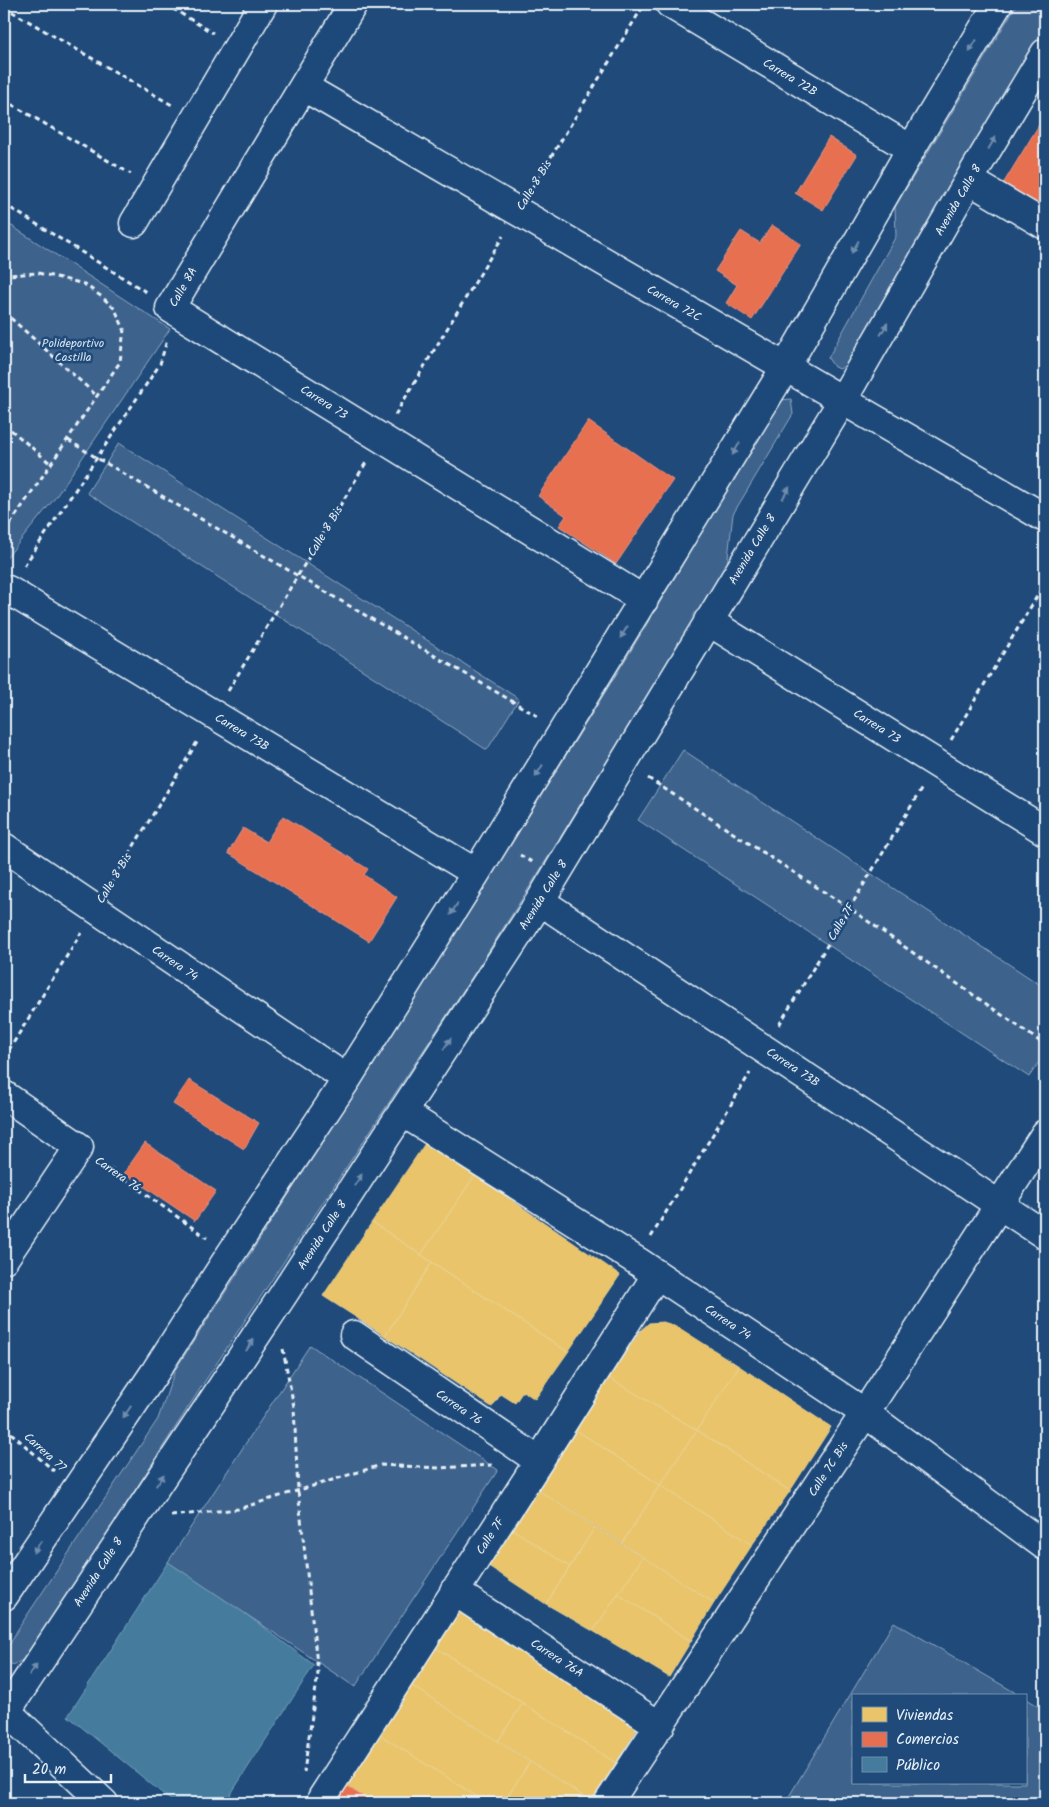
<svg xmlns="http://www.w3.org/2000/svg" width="1049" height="1807" viewBox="0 0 1049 1807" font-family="Kalam,sans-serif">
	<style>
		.green { fill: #3c628c; stroke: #92aac2 }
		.homes { fill: #e9c46a; stroke: #e9d295 }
		.shops { fill: #e76f51; stroke: #e79683 }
		.public { fill: #457b9d; stroke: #769eb8 }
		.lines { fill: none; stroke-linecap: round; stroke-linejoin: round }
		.minor-casing { stroke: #e8f1f8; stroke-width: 31 }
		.path { stroke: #e8f1f8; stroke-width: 3; stroke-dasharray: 5 4; stroke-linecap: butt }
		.minor { stroke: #1f4a7a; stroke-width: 28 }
		.oneway { fill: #6f8dac }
		.labels { text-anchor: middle; stroke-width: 5; stroke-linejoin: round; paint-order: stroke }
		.street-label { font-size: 12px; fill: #e8f1f8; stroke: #1f4a7a }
		.park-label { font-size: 12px; fill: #d7e3ed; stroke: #1f4a7a }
	</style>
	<rect width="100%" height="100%" fill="#1f4a7a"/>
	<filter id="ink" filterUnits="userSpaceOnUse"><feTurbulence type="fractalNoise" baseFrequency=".02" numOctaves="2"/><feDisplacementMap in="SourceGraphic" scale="10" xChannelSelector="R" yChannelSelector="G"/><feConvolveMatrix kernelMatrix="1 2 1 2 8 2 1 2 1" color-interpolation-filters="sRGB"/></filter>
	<g filter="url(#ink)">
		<path class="green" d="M1017 4H1045V29L908 261 852 360 840 369 834 367 828 358 896 236 895 207Z
			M4 221 170 329 55 498 4 561Z
			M791 399 793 414 733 514 727 566 534 880 472 977 205 1381 38 1642C31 1652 25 1660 13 1665L7 1661 6 1651 18 1629 158 1419 175 1370 337 1120 492 875 630 652 781 400Z
			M119 443 519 699 487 750 87 493Z
			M683 750 1045 988V1053L1029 1077 638 820Z
			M310 1345 498 1470 355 1687 168 1562Z
			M894 1622 1021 1696H853V1783H1025V1698L1045 1710V1803H785Z"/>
		<path class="homes" d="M426 1142 475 1175 421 1255 372 1222Z
			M475 1175 620 1275 568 1352 421 1255Z
			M372 1222 432 1262 385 1336 323 1296Z
			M432 1262 568 1352 535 1399 523 1391 515 1403 501 1394 492 1407 385 1336Z
			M663 1322 676 1326 739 1366 697 1430 609 1378 640 1331 649 1323Z
			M739 1366 831 1427 790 1491 697 1430Z
			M609 1378 697 1430 660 1485 576 1430Z
			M576 1430 660 1485 622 1543 536 1489Z
			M697 1430 790 1491 752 1545 660 1485Z
			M660 1485 752 1545 714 1603 622 1543Z
			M536 1489 595 1527 570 1567 511 1528Z
			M595 1527 643 1557 593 1631 546 1604Z
			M511 1528 570 1567 546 1604 487 1565Z
			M643 1557 714 1603 691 1641 618 1594Z
			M618 1594 691 1641 669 1677 593 1631Z
			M458 1612 638 1728 616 1763 436 1648Z
			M436 1648 523 1703 498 1741 411 1685Z
			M411 1685 530 1762 503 1803H487L380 1735Z
			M523 1703 616 1763 591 1801 498 1741Z
			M380 1735 487 1803H373L346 1786Z
			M530 1762 591 1801 589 1803H503Z"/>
		<path class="shops" d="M1042 120 1045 122V210L1003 184Z
			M829 137 857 155 823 210 795 193Z
			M772 225 801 244 752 320 726 303 737 285 715 271 741 231 760 243Z
			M588 421 673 480 616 564 559 526 566 516 538 496Z
			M283 816 368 869 364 875 397 897 369 941 228 853 243 828 266 842Z
			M189 1080 259 1123 244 1149 173 1104Z
			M145 1143 216 1191 195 1221 124 1173Z
			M346 1786 373 1803H336Z"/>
		<path class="public" d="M168 1562 243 1612 314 1665 225 1803H174L68 1716Z"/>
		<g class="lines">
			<defs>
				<path id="minor" d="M353 4 170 308 644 600
					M670 4 911 149
					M304 87 1045 518
					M969 180 1045 225
					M134 223 263 4
					M4 595 8 590 476 873
					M708 621 1045 831
					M4 847 347 1079
					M540 901 1045 1235
					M4 1095 79 1147 4 1259
					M402 1112 637 1261 865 1413 1045 1546
					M354 1335 539 1461
					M454 1591 660 1726
					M4 1596 155 1372 230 1255 347 1079 476 873 785 368 911 149 998 4
					M4 1709 104 1803
					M4 1715 283 1295 540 901 842 401 969 180 1045 53
					M322 1798 539 1461 657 1274
					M608 1803 865 1413 1045 1134"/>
			</defs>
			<use href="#minor" class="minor-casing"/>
			<path class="path" d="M165 4 213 33
				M4 7 172 105
				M4 100 131 174
				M532 188 642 8
				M4 204 146 292
				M4 271 8 275 38 273 60 278 84 284 102 297 115 309 124 329 120 362 4 533
				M4 312 97 396
				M395 415 503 236
				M4 424 51 464
				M68 440 97 458 539 717
				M24 566 160 364 167 340
				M228 691 367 461
				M951 740 1045 583
				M648 778 849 908 1045 1045
				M520 855 532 862
				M110 885 199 739
				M779 1025 922 788
				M4 1058 81 933
				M102 1163 207 1238
				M651 1237 750 1073
				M283 1349 294 1407 298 1491 318 1673 304 1772
				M4 1427 54 1471
				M171 1516 238 1509 381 1465 439 1468 492 1465"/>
			<use href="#minor" class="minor"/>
		</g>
		<defs><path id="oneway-solid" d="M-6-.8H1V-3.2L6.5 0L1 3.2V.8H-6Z" transform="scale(1.25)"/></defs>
		<g class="oneway">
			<use href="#oneway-solid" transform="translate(973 46) rotate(121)"/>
			<use href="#oneway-solid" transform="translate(992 143) rotate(-59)"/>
			<use href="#oneway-solid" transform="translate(855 247) rotate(120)"/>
			<use href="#oneway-solid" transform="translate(884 329) rotate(-60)"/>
			<use href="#oneway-solid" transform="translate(736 449) rotate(121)"/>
			<use href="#oneway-solid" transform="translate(786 493) rotate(-59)"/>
			<use href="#oneway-solid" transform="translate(624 632) rotate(122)"/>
			<use href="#oneway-solid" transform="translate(539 771) rotate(121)"/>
			<use href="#oneway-solid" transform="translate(454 909) rotate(122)"/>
			<use href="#oneway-solid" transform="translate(447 1044) rotate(-57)"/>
			<use href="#oneway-solid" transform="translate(358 1180) rotate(-57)"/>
			<use href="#oneway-solid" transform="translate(250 1345) rotate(-56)"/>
			<use href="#oneway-solid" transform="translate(127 1412) rotate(124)"/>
			<use href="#oneway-solid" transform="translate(160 1480) rotate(-56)"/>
			<use href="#oneway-solid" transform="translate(37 1547) rotate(124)"/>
			<use href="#oneway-solid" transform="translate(33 1670) rotate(-57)"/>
		</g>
	</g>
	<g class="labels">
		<g class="street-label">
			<text transform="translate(790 77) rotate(31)" y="4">Carrera 72B</text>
			<text transform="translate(534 185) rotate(-59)" y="4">Calle 8 Bis</text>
			<text transform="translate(958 200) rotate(-60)" y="4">Avenida Calle 8</text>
			<text transform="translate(183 287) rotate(-60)" y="4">Calle 8A</text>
			<text transform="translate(674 303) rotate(30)" y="4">Carrera 72C</text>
			<text transform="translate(324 402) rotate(32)" y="4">Carrera 73</text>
			<text transform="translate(325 531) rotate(-59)" y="4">Calle 8 Bis</text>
			<text transform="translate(752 549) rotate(-59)" y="4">Avenida Calle 8</text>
			<text transform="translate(877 726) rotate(32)" y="4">Carrera 73</text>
			<text transform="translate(242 732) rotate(31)" y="4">Carrera 73B</text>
			<text transform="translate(114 878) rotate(-59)" y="4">Calle 8 Bis</text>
			<text transform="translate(543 895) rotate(-58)" y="4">Avenida Calle 8</text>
			<text transform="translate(841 922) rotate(-59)" y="4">Calle 7F</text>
			<text transform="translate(175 963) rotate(34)" y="4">Carrera 74</text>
			<text transform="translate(793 1067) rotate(33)" y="4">Carrera 73B</text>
			<text transform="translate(118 1174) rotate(35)" y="4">Carrera 76</text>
			<text transform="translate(322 1235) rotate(-57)" y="4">Avenida Calle 8</text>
			<text transform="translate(728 1322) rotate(34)" y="4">Carrera 74</text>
			<text transform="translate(459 1407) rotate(34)" y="4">Carrera 76</text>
			<text transform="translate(45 1452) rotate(42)" y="4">Carrera 77</text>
			<text transform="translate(828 1469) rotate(-57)" y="4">Calle 7C Bis</text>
			<text transform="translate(490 1536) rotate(-57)" y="4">Calle 7F</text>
			<text transform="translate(98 1572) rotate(-57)" y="4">Avenida Calle 8</text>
			<text transform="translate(557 1658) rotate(33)" y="4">Carrera 76A</text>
		</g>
		<g class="park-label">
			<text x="73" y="347">Polideportivo<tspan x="73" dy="14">Castilla</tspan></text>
		</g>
	</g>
	<rect width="1049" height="1807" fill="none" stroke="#1f4a7a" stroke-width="20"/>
	<rect x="10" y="10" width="1029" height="1787" fill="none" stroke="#e8f1f8" stroke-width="2" filter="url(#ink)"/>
	<rect x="852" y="1694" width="175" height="90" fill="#1f4a7a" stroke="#6f8dac"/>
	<rect x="862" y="1707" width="25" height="15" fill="#e9c46a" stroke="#6f8dac"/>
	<text x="896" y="1720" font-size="15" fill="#e8f1f8">Viviendas</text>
	<rect x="862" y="1732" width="25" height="15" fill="#e76f51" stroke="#6f8dac"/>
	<text x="896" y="1744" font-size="15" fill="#e8f1f8">Comercios</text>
	<rect x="862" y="1757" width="25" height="15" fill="#457b9d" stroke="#6f8dac"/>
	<text x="896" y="1770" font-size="15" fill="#e8f1f8">Público</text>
	<path d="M25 1774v8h86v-8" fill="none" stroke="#e8f1f8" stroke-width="2.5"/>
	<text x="32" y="1774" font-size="15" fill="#e8f1f8" stroke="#1f4a7a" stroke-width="4" paint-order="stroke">20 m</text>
</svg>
